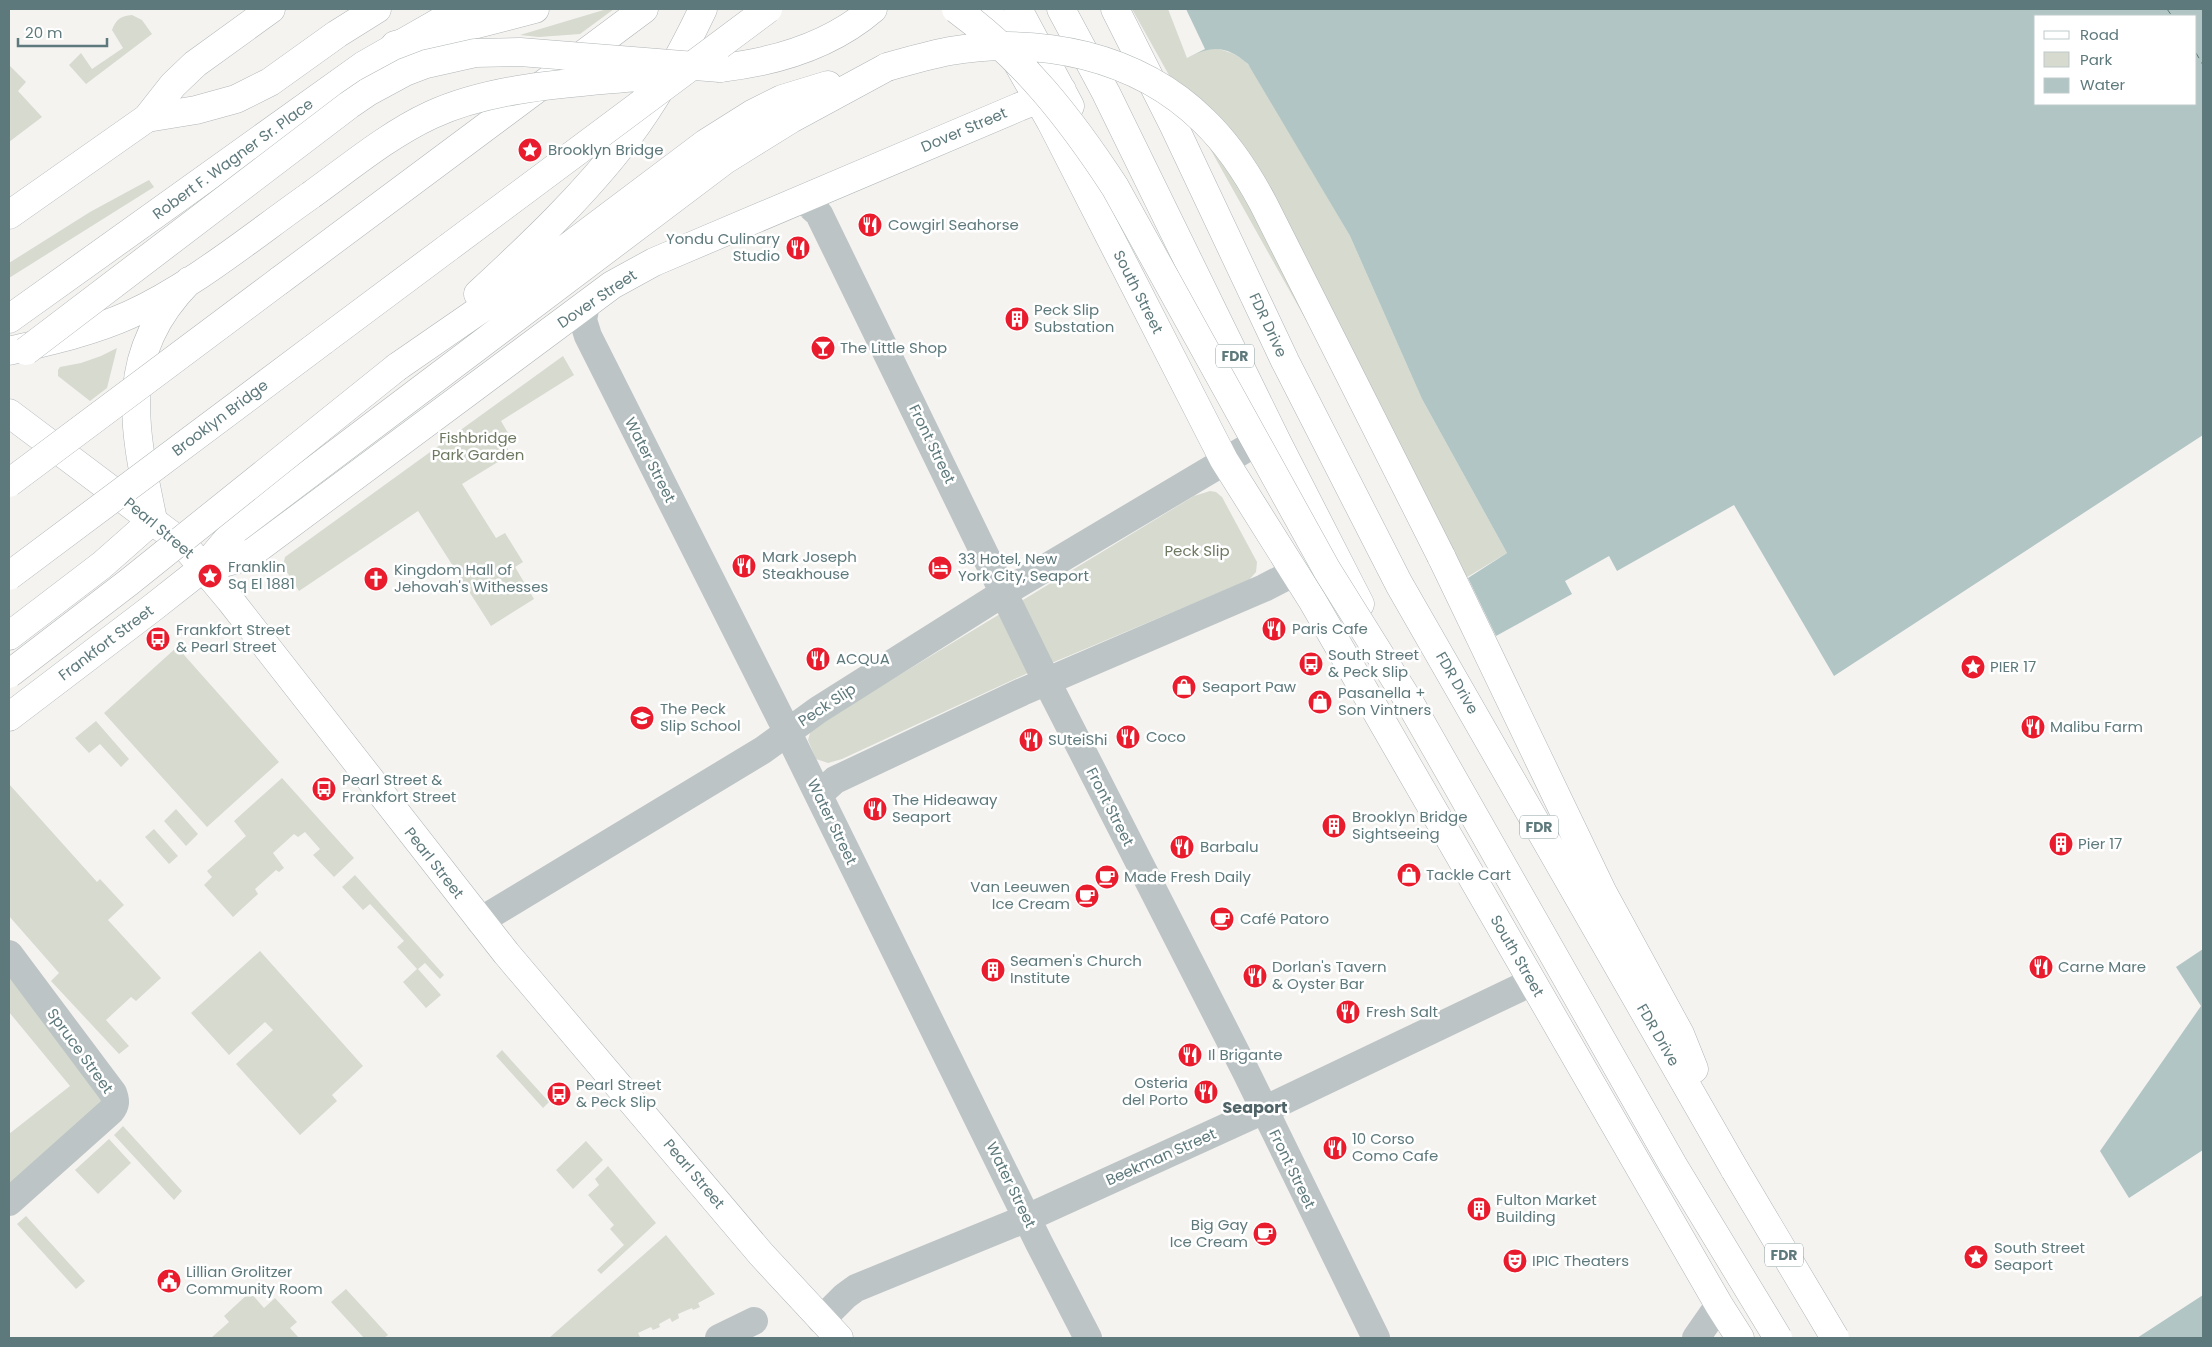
<svg xmlns="http://www.w3.org/2000/svg" width="2212" height="1347" viewBox="0 0 2212 1347" font-family="Poppins,sans-serif">
	<style>
		.green { fill: #d6dacf }
		.water { fill: #b1c5c4; fill-rule: evenodd }
		.pier { fill: #f5f3f0 }
		.lines { fill: none; stroke-linecap: round; stroke-linejoin: round }
		.ferry { stroke: #597978; stroke-width: 1; stroke-dasharray: 6 5; stroke-linecap: butt }
		.major-casing { stroke: #aeb6b7; stroke-width: 29 }
		.highway-casing { stroke: #b0b6b7; stroke-width: 29 }
		.minor { stroke: #bcc4c5; stroke-width: 28 }
		.major { stroke: #fff; stroke-width: 28 }
		.highway { stroke: #fff; stroke-width: 28 }
		.highway-bridge-casing { stroke: #b0b6b7; stroke-width: 29; stroke-linecap: butt }
		.highway-bridge { stroke: #fff; stroke-width: 28 }
		.labels { text-anchor: middle; stroke-width: 5; stroke-linejoin: round; paint-order: stroke }
		.shield { fill: #fff; stroke: #8ea1a3; stroke-width: 1 }
		.shield-label { font-size: 14px; font-weight: bold; fill: #5e797c }
		.street-label { font-size: 15px; fill: #5e797c; stroke: #fff }
		.poi-label { font-size: 15px; fill: #5e797c; stroke: #fff; text-anchor: start }
		.park-label { font-size: 15px; fill: #6e7961; stroke: #fff }
		.neighbourhood-label { font-size: 16px; font-weight: bold; fill: #506467; stroke: #fff }
	</style>
	<rect width="100%" height="100%" fill="#f5f3f0"/>
	<path class="green" d="M607 9H614L580 34 539 37 520 35Z
		M1132 9H1186L1213 48C1231 51 1244 57 1254 72L1350 236 1422 399 1507 553 1454 585Z
		M132 15 142 20 152 34 86 84 69 65 81 53 92 69 123 48 112 30C116 19 121 16 132 15Z
		M9 65 26 82 18 91 42 117 9 142Z
		M149 180 154 187 9 278V263L90 212Z
		M117 348 107 388 90 401 58 376V370L60 367 81 363 101 356Z
		M563 356 574 375 501 421 508 433 503 441 511 454 462 484 496 538 505 533 523 562 515 567 534 599 491 626 418 511 299 591 283 566 285 557Z
		M1210 491 1216 492 1222 497 1257 562 1256 572 1249 580 1028 673 842 759 828 763 816 759 808 740 811 730 822 722 1194 496Z
		M177 647 279 762 207 827 104 713Z
		M96 721 129 759 121 767 100 744 89 753 75 738Z
		M282 778 354 858 334 877 313 855 320 849 305 832 298 837 294 834 273 853 284 868 279 872 276 870 255 889 258 894 233 917 204 885 212 877 207 871 246 836 234 821Z
		M9 784 97 882 100 879 124 905 108 920 161 978 136 1001 131 997 106 1020 129 1046 119 1054 51 981 59 973 9 916Z
		M176 809 198 834 186 846 164 821Z
		M154 829 178 856 169 864 145 837Z
		M355 875 444 975 440 979 425 963 418 969 441 995 426 1008 403 982 417 969 397 947 404 941 370 904 363 910 342 887Z
		M260 951 363 1066 332 1095 337 1101 300 1135 236 1064 273 1030 265 1022 229 1055 191 1013Z
		M9 971 108 1103 9 1191V1134L70 1086 9 1012Z
		M502 1050 549 1102 543 1108 496 1056Z
		M123 1126 182 1191 174 1200 114 1135Z
		M109 1139 131 1163 98 1194 75 1170Z
		M586 1141 603 1160 573 1189 556 1170Z
		M608 1166 656 1223 601 1274 597 1270 624 1245 610 1229 614 1225 588 1195 599 1185 595 1179Z
		M26 1216 85 1281 76 1289 17 1224Z
		M666 1235 715 1294 698 1303 700 1307 693 1310 692 1308 678 1314 679 1318 672 1322 670 1318 659 1324 660 1327 653 1330 651 1327 638 1333 640 1337 637 1338H549Z
		M346 1289 388 1335 384 1338H364L331 1302Z
		M250 1292 264 1308 275 1298 297 1322 290 1328 299 1338H211L229 1322 224 1316Z"/>
	<path class="water" d="M1171 9H2203V435L1834 676 1734 505 1617 571 1609 556 1565 581 1572 594 1496 636 1468 578 1507 553 1422 399 1350 236 1248 64C1227 46 1213 45 1189 57ZM2036 16H2196V104H2036Z
		M2203 949V1150L2129 1198 2100 1151 2201 1006 2176 967Z
		M2203 1295V1338H2137Z"/>
	<path class="pier" d="M1168 9H1186L1205 49 1187 58Z"/>
	<g class="lines">
		<path class="ferry" d="M2167 9 2172 16
			M2196 53 2203 65"/>
		<defs>
			<path id="major" d="M987 9 1051 122 1224 460 1312 600 1719 1305 1740 1338
				M1018 9 1070 106
				M9 215 147 118 173 85 195 64 271 9
				M9 319 364 65 462 9
				M9 413 170 534 189 551 230 600 506 953 761 1254 839 1338
				M9 717 151 609 203 568 235 560 253 552 612 285 654 262 1019 107 1062 90"/>
			<path id="highway" d="M1061 9 1106 93 1278 444 1360 604
				M1115 9 1174 126 1285 361 1399 584 1735 1170
				M395 45 535 9
				M720 68C775 62 830 46 873 9
				M147 118 196 110 236 99 270 82 337 34 377 9
				M279 281 644 9
				M478 294C531 245 585 194 628 137 658 97 682 53 703 9
				M323 341 449 247
				M9 351C50 341 91 332 129 315 193 286 254 235 311 195
				M397 367 536 271 706 143 752 114 782 99 828 85
				M1441 556 1603 893 1680 1034 1694 1069
				M203 568 236 529 725 160 791 119 887 67
				M9 636 102 565 153 520C134 429 116 355 189 281"/>
		</defs>
		<use href="#major" class="major-casing"/>
		<use href="#highway" class="highway-casing"/>
		<path class="minor" d="M800 201 808 204 819 214 1047 682 1246 1072 1376 1338
			M586 304 583 320 588 336 787 731 1039 1243 1088 1338
			M820 797 824 790 835 780 1022 692 1264 588 1295 572
			M480 921 763 750 818 710 1005 592 1252 445
			M9 954 113 1093C116 1101 116 1105 111 1111L9 1202
			M821 1320 845 1296 856 1288 1027 1218 1264 1110 1532 982
			M719 1338 754 1321
			M1696 1338 1719 1305"/>
		<use href="#major" class="major"/>
		<use href="#highway" class="highway"/>
		<defs>
			<path id="highway-bridge" d="M956 9C1023 58 1070 118 1115 187L1327 570 1410 703 1673 1165 1778 1338
				M887 67C908 61 929 55 950 51 1039 36 1137 55 1204 121 1229 145 1247 173 1263 203L1441 556
				M311 195C350 167 388 135 431 115 499 84 583 83 656 75
				M449 247 768 9
				M26 351 349 105 368 92 405 72 426 64 475 53 520 52 720 68
				M9 483 279 281
				M9 576 323 341
				M9 674 129 582 397 367
				M1735 1170 1835 1338"/>
		</defs>
		<use href="#highway-bridge" class="highway-bridge-casing"/>
		<use href="#highway-bridge" class="highway-bridge"/>
	</g>
	<defs>
		<symbol id="sight-disc" viewBox="-11 -11 22 22"><circle r="9.5" fill="#e91c2d" stroke="#fff"/><path d="M0-6L1.8-2.2L6-1.7L2.9 1.2L3.7 5.4L0 3.3L-3.7 5.4L-2.9 1.2L-6-1.7L-1.8-2.2Z" fill="#fff"/></symbol>
		<symbol id="restaurant-disc" viewBox="-11 -11 22 22"><circle r="9.5" fill="#e91c2d" stroke="#fff"/><path d="M-5-6h1v4h1v-4h1v4h1v-4h1v5L-1.5 .5V6h-2V.5L-5-1ZM5-6V6H3V1.5H1.5Q1.5-4 5-6Z" fill="#fff"/></symbol>
		<symbol id="building-disc" viewBox="-11 -11 22 22"><circle r="9.5" fill="#e91c2d" stroke="#fff"/><path d="M-4-6H4V6H1V3H-1V6H-4ZM-2.5-4.3h1.7v1.8h-1.7ZM.8-4.3h1.7v1.8H.8ZM-2.5-1h1.7V.8h-1.7ZM.8-1h1.7V.8H.8Z" fill="#fff"/></symbol>
		<symbol id="bar-disc" viewBox="-11 -11 22 22"><circle r="9.5" fill="#e91c2d" stroke="#fff"/><path d="M-6-5H6L.8 .8V4.5H3.5V6h-7V4.5H-.8V.8Z" fill="#fff"/></symbol>
		<symbol id="hotel-disc" viewBox="-11 -11 22 22"><circle r="9.5" fill="#e91c2d" stroke="#fff"/><path d="M-6-4.5h1.5V1H6V5H4.5V3h-9V5H-6ZM-4 0a1.8 1.8 0 1 1 3.6 0ZM.5 0V-2.5h3Q6-2.5 6 0Z" fill="#fff"/></symbol>
		<symbol id="church-disc" viewBox="-11 -11 22 22"><circle r="9.5" fill="#e91c2d" stroke="#fff"/><path d="M-1.2-6h2.4v3.5h3.3v2.4h-3.3V6h-2.4V-.1h-3.3v-2.4h3.3Z" fill="#fff"/></symbol>
		<symbol id="bus-disc" viewBox="-11 -11 22 22"><circle r="9.5" fill="#e91c2d" stroke="#fff"/><path d="M-5-6H5V4H4V6H2V4H-2V6H-4V4H-5ZM-3.5-4V0h7V-4ZM-3.5 1.2v1.5H-2V1.2ZM2 1.2v1.5H3.5V1.2Z" fill="#fff"/></symbol>
		<symbol id="shop-disc" viewBox="-11 -11 22 22"><circle r="9.5" fill="#e91c2d" stroke="#fff"/><path d="M-5-2.5h2.3a2.7 3.5 0 0 1 5.4 0H5L5.5 6h-11ZM-1.5-2.5h3a1.5 2.3 0 0 0-3 0Z" fill="#fff"/></symbol>
		<symbol id="school-disc" viewBox="-11 -11 22 22"><circle r="9.5" fill="#e91c2d" stroke="#fff"/><path d="M0-5L7-2L0 1L-7-2ZM-4 1L0 2.5L4 1V4Q0 6-4 4Z" fill="#fff"/></symbol>
		<symbol id="cafe-disc" viewBox="-11 -11 22 22"><circle r="9.5" fill="#e91c2d" stroke="#fff"/><path d="M-5.5-4.5H6V0H3Q3 3.5 0 3.5H-2.5Q-5.5 3.5-5.5 0ZM3-3.2v2h1.7v-2ZM-6 4.5H4V6H-6Z" fill="#fff"/></symbol>
		<symbol id="theatre-disc" viewBox="-11 -11 22 22"><circle r="9.5" fill="#e91c2d" stroke="#fff"/><path d="M-5-5.5Q0-4 5-5.5V0Q5 5 0 6Q-5 5-5 0ZM-3.3-2.5H-1v1.5H-3.3ZM1-2.5H3.3v1.5H1ZM-2.8 1Q0 5.5 2.8 1Z" fill="#fff"/></symbol>
		<symbol id="civic-disc" viewBox="-11 -11 22 22"><circle r="9.5" fill="#e91c2d" stroke="#fff"/><path d="M-.6-6.5H3V-4.5H.6V-3L4-1V1h2V6H-6V1h2V-1L-.6-3ZM-1.2 2.5V6h2.4V2.5Z" fill="#fff"/></symbol>
	</defs>
	<g fill-rule="evenodd">
		<use href="#sight-disc" x="516" y="136" width="28" height="28"/>
		<use href="#restaurant-disc" x="856" y="211" width="28" height="28"/>
		<use href="#restaurant-disc" x="784" y="234" width="28" height="28"/>
		<use href="#building-disc" x="1003" y="305" width="28" height="28"/>
		<use href="#bar-disc" x="809" y="334" width="28" height="28"/>
		<use href="#restaurant-disc" x="730" y="552" width="28" height="28"/>
		<use href="#hotel-disc" x="926" y="554" width="28" height="28"/>
		<use href="#sight-disc" x="196" y="562" width="28" height="28"/>
		<use href="#church-disc" x="362" y="565" width="28" height="28"/>
		<use href="#restaurant-disc" x="1260" y="615" width="28" height="28"/>
		<use href="#bus-disc" x="144" y="625" width="28" height="28"/>
		<use href="#restaurant-disc" x="804" y="645" width="28" height="28"/>
		<use href="#bus-disc" x="1297" y="650" width="28" height="28"/>
		<use href="#sight-disc" x="1959" y="653" width="28" height="28"/>
		<use href="#shop-disc" x="1170" y="673" width="28" height="28"/>
		<use href="#shop-disc" x="1306" y="688" width="28" height="28"/>
		<use href="#school-disc" x="628" y="704" width="28" height="28"/>
		<use href="#restaurant-disc" x="2019" y="713" width="28" height="28"/>
		<use href="#restaurant-disc" x="1114" y="723" width="28" height="28"/>
		<use href="#restaurant-disc" x="1017" y="726" width="28" height="28"/>
		<use href="#bus-disc" x="310" y="775" width="28" height="28"/>
		<use href="#restaurant-disc" x="861" y="795" width="28" height="28"/>
		<use href="#building-disc" x="1320" y="812" width="28" height="28"/>
		<use href="#building-disc" x="2047" y="830" width="28" height="28"/>
		<use href="#restaurant-disc" x="1168" y="833" width="28" height="28"/>
		<use href="#shop-disc" x="1395" y="861" width="28" height="28"/>
		<use href="#cafe-disc" x="1093" y="863" width="28" height="28"/>
		<use href="#cafe-disc" x="1073" y="882" width="28" height="28"/>
		<use href="#cafe-disc" x="1208" y="905" width="28" height="28"/>
		<use href="#restaurant-disc" x="2027" y="953" width="28" height="28"/>
		<use href="#building-disc" x="979" y="956" width="28" height="28"/>
		<use href="#restaurant-disc" x="1241" y="962" width="28" height="28"/>
		<use href="#restaurant-disc" x="1334" y="998" width="28" height="28"/>
		<use href="#restaurant-disc" x="1176" y="1041" width="28" height="28"/>
		<use href="#restaurant-disc" x="1192" y="1078" width="28" height="28"/>
		<use href="#bus-disc" x="545" y="1080" width="28" height="28"/>
		<use href="#restaurant-disc" x="1321" y="1134" width="28" height="28"/>
		<use href="#building-disc" x="1465" y="1195" width="28" height="28"/>
		<use href="#cafe-disc" x="1251" y="1220" width="28" height="28"/>
		<use href="#sight-disc" x="1962" y="1243" width="28" height="28"/>
		<use href="#theatre-disc" x="1501" y="1247" width="28" height="28"/>
		<use href="#civic-disc" x="155" y="1267" width="28" height="28"/>
	</g>
	<g class="labels">
		<g class="shield">
			<rect x="1216" y="344.5" width="38" height="23" rx="4"/>
			<rect x="1520" y="815.5" width="38" height="23" rx="4"/>
			<rect x="1765" y="1243.5" width="38" height="23" rx="4"/>
		</g>
		<g class="shield-label">
			<text x="1235" y="361">FDR</text>
			<text x="1539" y="832">FDR</text>
			<text x="1784" y="1260">FDR</text>
		</g>
		<g class="street-label">
			<text transform="translate(964 130) rotate(-23)" y="5">Dover Street</text>
			<text transform="translate(233 159) rotate(-36)" y="5">Robert F. Wagner Sr. Place</text>
			<text transform="translate(1138 292) rotate(63)" y="5">South Street</text>
			<text transform="translate(597 299) rotate(-34)" y="5">Dover Street</text>
			<text transform="translate(1268 325) rotate(65)" y="5">FDR Drive</text>
			<text transform="translate(220 418) rotate(-37)" y="5">Brooklyn Bridge</text>
			<text transform="translate(932 444) rotate(64)" y="5">Front Street</text>
			<text transform="translate(650 460) rotate(63)" y="5">Water Street</text>
			<text transform="translate(159 528) rotate(40)" y="5">Pearl Street</text>
			<text transform="translate(106 643) rotate(-37)" y="5">Frankfort Street</text>
			<text transform="translate(1457 683) rotate(60)" y="5">FDR Drive</text>
			<text transform="translate(827 705) rotate(-33)" y="5">Peck Slip</text>
			<text transform="translate(1110 807) rotate(63)" y="5">Front Street</text>
			<text transform="translate(832 822) rotate(64)" y="5">Water Street</text>
			<text transform="translate(434 863) rotate(52)" y="5">Pearl Street</text>
			<text transform="translate(1517 956) rotate(60)" y="5">South Street</text>
			<text transform="translate(1658 1035) rotate(60)" y="5">FDR Drive</text>
			<text transform="translate(80 1051) rotate(54)" y="5">Spruce Street</text>
			<text transform="translate(1161 1157) rotate(-24)" y="5">Beekman Street</text>
			<text transform="translate(1292 1169) rotate(64)" y="5">Front Street</text>
			<text transform="translate(694 1174) rotate(50)" y="5">Pearl Street</text>
			<text transform="translate(1011 1185) rotate(64)" y="5">Water Street</text>
		</g>
		<g class="poi-label">
			<text x="548" y="155">Brooklyn Bridge</text>
			<text x="888" y="230">Cowgirl Seahorse</text>
			<text x="780" y="244" text-anchor="end">Yondu Culinary<tspan x="780" dy="17">Studio</tspan></text>
			<text x="1034" y="315">Peck Slip<tspan x="1034" dy="17">Substation</tspan></text>
			<text x="840" y="353">The Little Shop</text>
			<text x="762" y="562">Mark Joseph<tspan x="762" dy="17">Steakhouse</tspan></text>
			<text x="958" y="564">33 Hotel, New<tspan x="958" dy="17">York City, Seaport</tspan></text>
			<text x="228" y="572">Franklin<tspan x="228" dy="17">Sq El 1881</tspan></text>
			<text x="394" y="575">Kingdom Hall of<tspan x="394" dy="17">Jehovah's Withesses</tspan></text>
			<text x="1292" y="634">Paris Cafe</text>
			<text x="176" y="635">Frankfort Street<tspan x="176" dy="17">&amp; Pearl Street</tspan></text>
			<text x="1328" y="660">South Street<tspan x="1328" dy="17">&amp; Peck Slip</tspan></text>
			<text x="836" y="664">ACQUA</text>
			<text x="1990" y="672">PIER 17</text>
			<text x="1202" y="692">Seaport Paw</text>
			<text x="1338" y="698">Pasanella +<tspan x="1338" dy="17">Son Vintners</tspan></text>
			<text x="660" y="714">The Peck<tspan x="660" dy="17">Slip School</tspan></text>
			<text x="2050" y="732">Malibu Farm</text>
			<text x="1146" y="742">Coco</text>
			<text x="1048" y="745">SUteiShi</text>
			<text x="342" y="785">Pearl Street &amp;<tspan x="342" dy="17">Frankfort Street</tspan></text>
			<text x="892" y="805">The Hideaway<tspan x="892" dy="17">Seaport</tspan></text>
			<text x="1352" y="822">Brooklyn Bridge<tspan x="1352" dy="17">Sightseeing</tspan></text>
			<text x="2078" y="849">Pier 17</text>
			<text x="1200" y="852">Barbalu</text>
			<text x="1426" y="880">Tackle Cart</text>
			<text x="1124" y="882">Made Fresh Daily</text>
			<text x="1070" y="892" text-anchor="end">Van Leeuwen<tspan x="1070" dy="17">Ice Cream</tspan></text>
			<text x="1240" y="924">Café Patoro</text>
			<text x="1010" y="966">Seamen's Church<tspan x="1010" dy="17">Institute</tspan></text>
			<text x="1272" y="972">Dorlan's Tavern<tspan x="1272" dy="17">&amp; Oyster Bar</tspan></text>
			<text x="2058" y="972">Carne Mare</text>
			<text x="1366" y="1017">Fresh Salt</text>
			<text x="1208" y="1060">Il Brigante</text>
			<text x="1188" y="1088" text-anchor="end">Osteria<tspan x="1188" dy="17">del Porto</tspan></text>
			<text x="576" y="1090">Pearl Street<tspan x="576" dy="17">&amp; Peck Slip</tspan></text>
			<text x="1352" y="1144">10 Corso<tspan x="1352" dy="17">Como Cafe</tspan></text>
			<text x="1496" y="1205">Fulton Market<tspan x="1496" dy="17">Building</tspan></text>
			<text x="1248" y="1230" text-anchor="end">Big Gay<tspan x="1248" dy="17">Ice Cream</tspan></text>
			<text x="1994" y="1253">South Street<tspan x="1994" dy="17">Seaport</tspan></text>
			<text x="1532" y="1266">IPIC Theaters</text>
			<text x="186" y="1277">Lillian Grolitzer<tspan x="186" dy="17">Community Room</tspan></text>
		</g>
		<g class="park-label">
			<text x="478" y="443">Fishbridge<tspan x="478" dy="17">Park Garden</tspan></text>
			<text x="1197" y="556">Peck Slip</text>
		</g>
		<g class="neighbourhood-label">
			<text x="1255" y="1113">Seaport</text>
		</g>
	</g>
	<rect width="2212" height="1347" fill="none" stroke="#5e797c" stroke-width="20"/>
	<rect x="2034" y="15" width="162" height="90" fill="#ffffff" stroke="#bfc9cb"/>
	<rect x="2044" y="31" width="25" height="8" fill="#ffffff" stroke="#bfc9cb"/>
	<text x="2080" y="40" font-size="15" fill="#5e797c">Road</text>
	<rect x="2044" y="52" width="25" height="15" fill="#d6dacf" stroke="#bfc9cb"/>
	<text x="2080" y="65" font-size="15" fill="#5e797c">Park</text>
	<rect x="2044" y="78" width="25" height="15" fill="#b1c5c4" stroke="#bfc9cb"/>
	<text x="2080" y="90" font-size="15" fill="#5e797c">Water</text>
	<path d="M18 38v8h89v-8" fill="none" stroke="#5e797c" stroke-width="2.5"/>
	<text x="25" y="38" font-size="15" fill="#5e797c" stroke="#ffffff" stroke-width="4" paint-order="stroke">20 m</text>
</svg>
